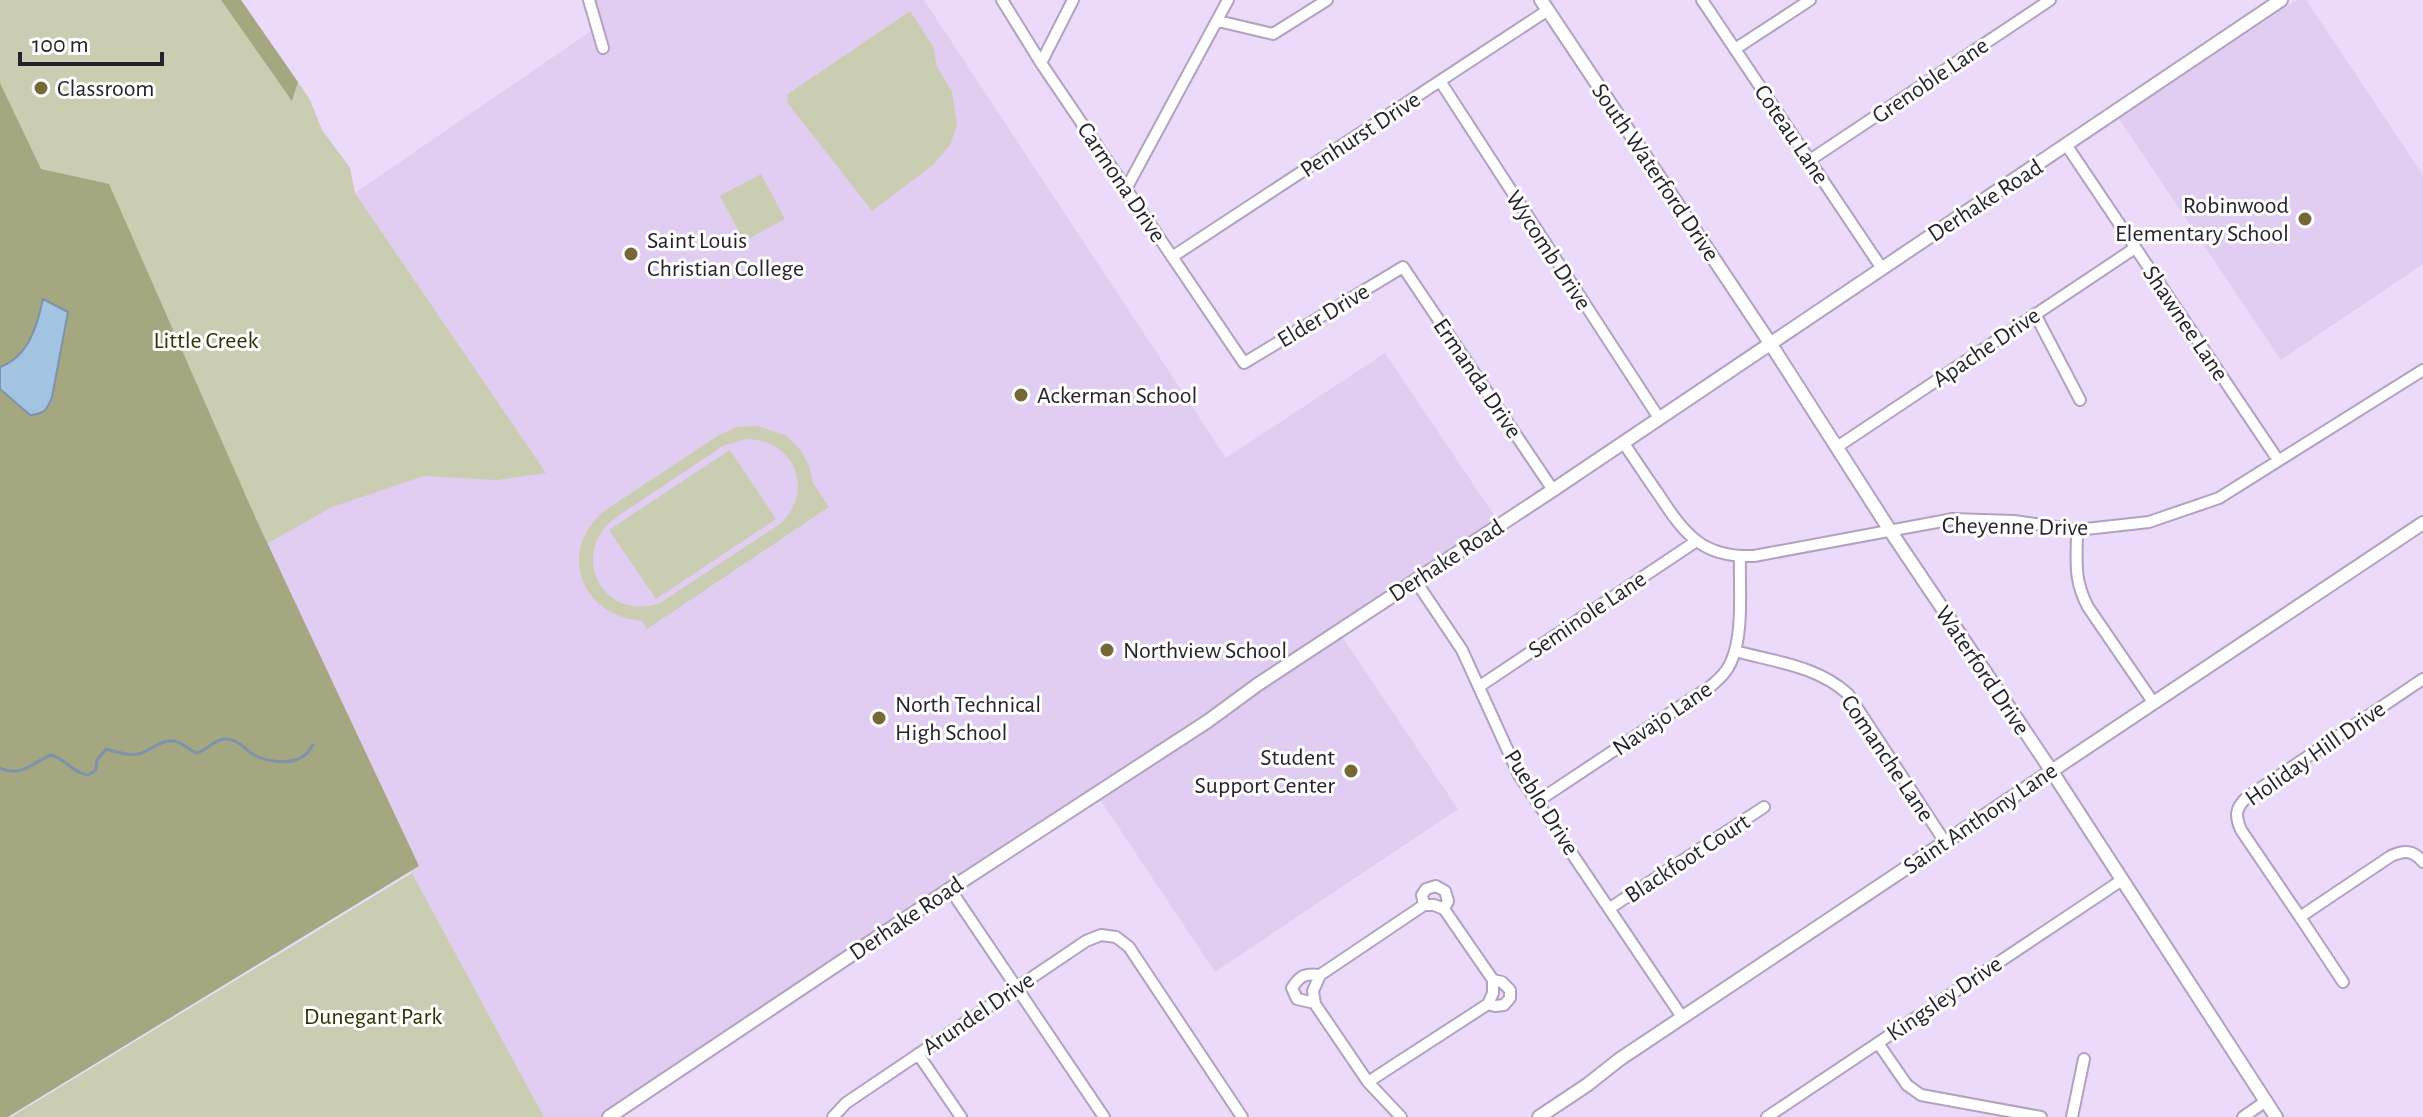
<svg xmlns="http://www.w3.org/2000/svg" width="2423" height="1117" viewBox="0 0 2423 1117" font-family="'Alegreya Sans',sans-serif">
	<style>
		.built { fill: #e1cdf2 }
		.green { fill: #cacdb1; fill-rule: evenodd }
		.forest { fill: #a4a77f }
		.water { fill: #a3c3e2; stroke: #7e92ab; stroke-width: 2 }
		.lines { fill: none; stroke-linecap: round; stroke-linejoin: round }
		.stream { stroke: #7e92ab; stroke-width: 3 }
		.minor-casing { stroke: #b2a2bf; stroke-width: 14 }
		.tertiary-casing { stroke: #b2a2bf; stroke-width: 16 }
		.minor { stroke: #fff; stroke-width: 10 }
		.tertiary { stroke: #fff; stroke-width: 12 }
		.poi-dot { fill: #766836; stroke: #fff; stroke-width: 3 }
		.labels { text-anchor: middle; stroke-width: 6; stroke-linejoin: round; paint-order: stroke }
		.street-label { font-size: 24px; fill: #27212c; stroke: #fff }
		.poi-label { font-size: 24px; fill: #27212c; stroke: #fff; text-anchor: start }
		.park-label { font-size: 24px; fill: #2f3100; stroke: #fff }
	</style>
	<rect width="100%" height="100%" fill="#ebdaf9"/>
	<path class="built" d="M582 0H924L1226 458 1385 353 1496 518 601 1117H544L412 873 246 527 460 347 355 193 591 31Z
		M2297 0H2306L2423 175V264L2281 360 2119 119Z
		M1341 635 1458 809 1215 972 1099 798Z"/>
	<path class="green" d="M0 0H221L292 100 298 82 310 100 322 130 350 168 355 193 546 473 497 480 424 476 332 507 0 694Z
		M910 11 934 48 936 65 952 92 957 125 950 145 933 165 872 211 787 102 788 94Z
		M761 174 785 219 744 241 720 196Z
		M757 426 785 435 800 449 809 466 813 483 829 507 647 629 642 621C579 616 556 548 607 509L719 435 737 427ZM746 439C794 439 816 490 780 524L660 603C604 623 567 555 615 518L723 446Z
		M730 450 776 519 656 599 609 530Z
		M412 873 544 1117H11Z"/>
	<path class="forest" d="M221 0H241L298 82 292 101Z
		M0 83 41 169 109 184 256 519 419 866 8 1117H0Z"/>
	<path class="water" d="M43 299 68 312 52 397C47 410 44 414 30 415L0 389V367C28 357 37 327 43 299Z"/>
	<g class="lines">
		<path class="stream" d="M0 768C21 778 33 762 51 755 66 759 73 773 88 775L96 770 97 760 106 749C116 752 128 756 138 754 153 751 163 735 180 743 186 746 191 751 197 753 207 750 214 740 224 739 236 738 243 747 251 753 264 762 292 766 305 755 309 752 310 748 313 745"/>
		<defs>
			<path id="minor" d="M589 0 603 48
				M1002 0 1041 63 1244 363 1403 267 1553 490
				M1702 0 1881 267
				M1218 21 1273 34 1327 0
				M1735 49 1810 0
				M1041 63 1073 0
				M1440 81 1659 418
				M2067 146 2278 460
				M1810 160 2050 0
				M1126 189 1228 0
				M1172 257 1548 10
				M2035 314 2080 400
				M1623 442C1635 460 1647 478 1659 495 1685 535 1703 558 1754 556L1953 519 2014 521 2077 530 2149 522 2219 498 2423 370
				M1837 447 2135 248
				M2077 530C2077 560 2073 579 2088 607L2153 702
				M1415 580 1462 650 1519 775 1682 1017
				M1735 651C1776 662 1817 666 1848 694L1945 842
				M2423 679 2246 798C2235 809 2235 816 2241 830L2300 917 2391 856C2405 850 2413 850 2423 862
				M1480 686 1695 542
				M1538 801 1711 686C1719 679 1727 672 1731 662 1744 634 1739 588 1740 556
				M950 889 1104 1117
				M1424 905 1422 895 1426 889 1436 886 1445 891 1448 901 1444 909
				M1610 908 1764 807
				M2300 917 2343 982
				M1315 1003 1297 999 1292 988C1300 975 1306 973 1320 975
				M1488 1004 1495 1006 1504 1005 1510 998V990L1502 982 1493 980
				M1878 1043 1907 1085 1921 1095 2041 1117
				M918 1054 961 1117
				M1368 1082 1488 1004 1493 993V980L1444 909 1434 905H1424L1320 975 1313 991 1315 1004 1368 1082 1401 1117
				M833 1117 846 1103 1086 941 1101 935 1116 937 1129 947 1242 1117
				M1767 1117 2122 880
				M2072 1117 2084 1059
				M2243 1117 2266 1101"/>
			<path id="tertiary" d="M1541 0 1770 343 1891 532 2051 770 2276 1117
				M609 1117 950 889 1208 721 1257 685 1553 490 2281 0
				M1539 1117 1587 1085 1620 1059 2423 523"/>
		</defs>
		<use href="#minor" class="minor-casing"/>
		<use href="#tertiary" class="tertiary-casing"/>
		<use href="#minor" class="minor"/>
		<use href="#tertiary" class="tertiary"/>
	</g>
	<g class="poi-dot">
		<circle cx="41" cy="88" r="8"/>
		<circle cx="2305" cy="219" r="8"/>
		<circle cx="631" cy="254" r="8"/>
		<circle cx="1021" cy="395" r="8"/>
		<circle cx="1107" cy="650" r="8"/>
		<circle cx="879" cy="718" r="8"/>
		<circle cx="1351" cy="771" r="8"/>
	</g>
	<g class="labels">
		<g class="street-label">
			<text transform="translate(1930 80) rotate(-34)" y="8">Grenoble Lane</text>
			<text transform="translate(1360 134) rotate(-33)" y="8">Penhurst Drive</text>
			<text transform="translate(1792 134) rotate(56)" y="8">Coteau Lane</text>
			<text transform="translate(1656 172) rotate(56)" y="8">South Waterford Drive</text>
			<text transform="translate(1122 182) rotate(56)" y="8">Carmona Drive</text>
			<text transform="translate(1985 200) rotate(-33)" y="8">Derhake Road</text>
			<text transform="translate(1549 250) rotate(57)" y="8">Wycomb Drive</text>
			<text transform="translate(1323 315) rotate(-31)" y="8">Elder Drive</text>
			<text transform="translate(2186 323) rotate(56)" y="8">Shawnee Lane</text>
			<text transform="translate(1986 347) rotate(-34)" y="8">Apache Drive</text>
			<text transform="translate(1478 378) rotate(56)" y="8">Ermanda Drive</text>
			<text transform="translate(2015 526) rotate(1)" y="8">Cheyenne Drive</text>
			<text transform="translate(1446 560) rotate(-33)" y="8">Derhake Road</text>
			<text transform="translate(1587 614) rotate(-34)" y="8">Seminole Lane</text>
			<text transform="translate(1983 670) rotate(56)" y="8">Waterford Drive</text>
			<text transform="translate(1662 718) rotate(-34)" y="8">Navajo Lane</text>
			<text transform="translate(2315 753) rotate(-35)" y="8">Holiday Hill Drive</text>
			<text transform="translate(1888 758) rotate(56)" y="8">Comanche Lane</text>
			<text transform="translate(1542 802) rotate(58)" y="8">Pueblo Drive</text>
			<text transform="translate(1980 818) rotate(-34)" y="8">Saint Anthony Lane</text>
			<text transform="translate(1687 858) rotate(-33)" y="8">Blackfoot Court</text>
			<text transform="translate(906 918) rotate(-34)" y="8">Derhake Road</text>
			<text transform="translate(1944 998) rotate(-34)" y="8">Kingsley Drive</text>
			<text transform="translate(978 1013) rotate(-34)" y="8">Arundel Drive</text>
		</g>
		<g class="poi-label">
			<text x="57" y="96">Classroom</text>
			<text x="2289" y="213" text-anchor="end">Robinwood<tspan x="2289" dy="28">Elementary School</tspan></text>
			<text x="647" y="248">Saint Louis<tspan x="647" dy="28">Christian College</tspan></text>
			<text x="1037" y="403">Ackerman School</text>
			<text x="1123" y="658">Northview School</text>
			<text x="895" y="712">North Technical<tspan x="895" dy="28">High School</tspan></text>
			<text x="1335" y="765" text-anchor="end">Student<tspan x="1335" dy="28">Support Center</tspan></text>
		</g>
		<g class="park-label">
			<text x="206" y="348">Little Creek</text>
			<text x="373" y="1024">Dunegant Park</text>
		</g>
	</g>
	<path d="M20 52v12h142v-12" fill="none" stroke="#27212c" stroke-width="4"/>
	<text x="32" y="52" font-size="24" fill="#27212c" stroke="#ffffff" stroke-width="6" paint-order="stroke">100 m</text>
</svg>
